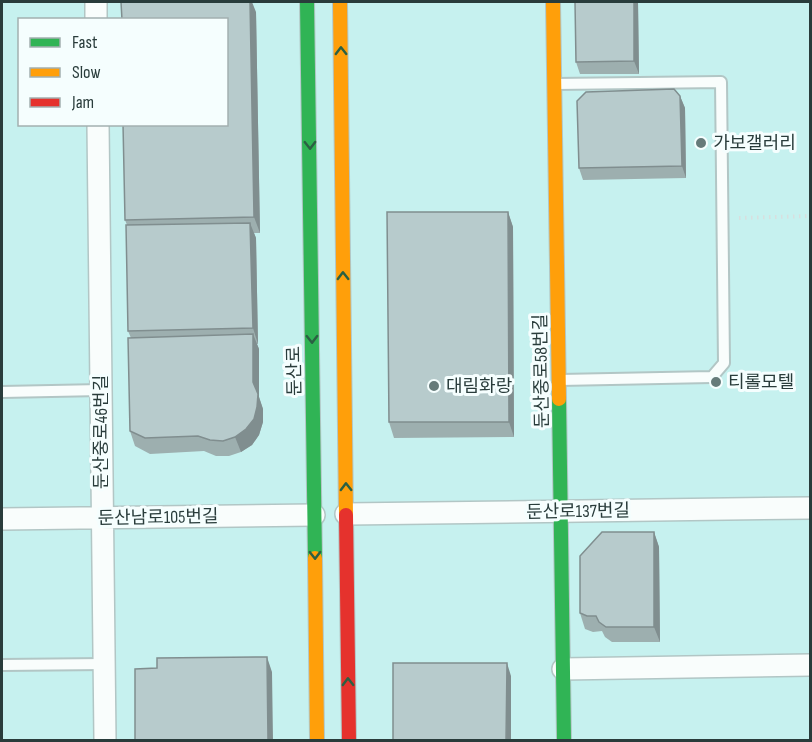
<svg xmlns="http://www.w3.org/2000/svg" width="812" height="742" viewBox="0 0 812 742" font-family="'Sofia Sans Condensed','Noto Sans KR',sans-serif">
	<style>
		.built { fill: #c6f1ef; fill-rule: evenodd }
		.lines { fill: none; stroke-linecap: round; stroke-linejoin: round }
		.lane-casing { stroke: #b2c6c5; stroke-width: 14 }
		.street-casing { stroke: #b2c6c5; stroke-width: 24 }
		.fast-casing { stroke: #b2c6c5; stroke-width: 16 }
		.slow-casing { stroke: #b2c6c5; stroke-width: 16 }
		.jam-casing { stroke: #b2c6c5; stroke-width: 16 }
		.path { stroke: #d8dfdf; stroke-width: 4; stroke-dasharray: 1.5 4.5; stroke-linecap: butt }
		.lane { stroke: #f9fdfc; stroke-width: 10 }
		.street { stroke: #f9fdfc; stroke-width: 21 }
		.fast { stroke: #30b455; stroke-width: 14 }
		.slow { stroke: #ff9f0a; stroke-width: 14 }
		.jam { stroke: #e5322d; stroke-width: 14 }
		.wall { fill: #9dafaf }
		.shaded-wall { fill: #808e8f }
		.building { fill: #b7cbcc; stroke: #808e8f; stroke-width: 1.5 }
		.oneway { stroke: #2b6043 }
		.poi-dot { fill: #667b7a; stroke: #f5fefe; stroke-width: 2 }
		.labels { text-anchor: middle; stroke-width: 6; stroke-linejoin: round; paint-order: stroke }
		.poi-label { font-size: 18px; fill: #293c3b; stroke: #f5fefe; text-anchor: start }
		.street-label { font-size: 18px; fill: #293c3b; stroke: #f5fefe }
	</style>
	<rect width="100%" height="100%" fill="#d6f0ee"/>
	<path class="built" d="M2 2H810V740H2ZM20 20H226V124H20Z"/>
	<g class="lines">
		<defs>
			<path id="lane" d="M556 84 721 82 724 363 712 377 560 380
				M2 392 101 390
				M2 665 104 664"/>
			<path id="street" d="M96 2V20
				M98 124 105 740
				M346 514 810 508
				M2 519 314 515
				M563 669 810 665"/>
			<path id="fast" d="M307 2 315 558
				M559 399 564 740"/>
			<path id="slow" d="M340 2 346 515
				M553 2 559 399
				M315 558 317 740"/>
			<path id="jam" d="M346 515 349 740"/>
		</defs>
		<use href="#lane" class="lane-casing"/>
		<use href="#street" class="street-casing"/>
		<use href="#fast" class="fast-casing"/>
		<use href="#slow" class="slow-casing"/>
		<use href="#jam" class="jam-casing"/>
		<path class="path" d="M739 218 810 216"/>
		<use href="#lane" class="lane"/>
		<use href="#street" class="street"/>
		<use href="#fast" class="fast"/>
		<use href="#slow" class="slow"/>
		<use href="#jam" class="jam"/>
	</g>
	<path class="wall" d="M638 2 639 74H580L576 62Z
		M256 12 260 233H254L256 238 258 344H257L259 349V397L263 409V422L259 435 252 445 241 452 229 456H216L204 451 150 454 135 446 130 431 131 338 128 331 127 225 125 220Z
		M680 96 685 108 686 178 583 180 579 168Z
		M508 212 513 227 514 437 394 438 389 422Z
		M654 532 659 547 660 642H612L605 637 602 631 593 632 585 629 580 613Z"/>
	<path class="shaded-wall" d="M250 2H252L256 12 260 233 254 217Z
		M634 2H638L639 74 634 61Z
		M680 96 685 108 686 178 682 166Z
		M508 212 513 227 514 437 509 422Z
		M250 223 256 238 258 344 253 328Z
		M253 334 259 349V397L263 409V422L259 435 252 445 241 452 235 437 253 382Z
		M654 532 659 547 660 642 654 627Z
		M267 657 272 672 273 741H268Z
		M507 663 511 676V741H506Z"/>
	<path class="building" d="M121 2H250L254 217 125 220 123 124H226V20H122Z
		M575 2H634V61L576 62Z
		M674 89 680 96 682 166 579 168 577 101 586 92Z
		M387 212H508L509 422H389Z
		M250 223 253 328 128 331 126 225Z
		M253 334V382L258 394 257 407 254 419 246 429 235 437 223 441 210 440 198 436 145 438 130 431 128 338Z
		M602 532H654V627H606L599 622 596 616H587L580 613V556Z
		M267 657 268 741H135V669L157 668V658Z
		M393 663H507L506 741H393Z"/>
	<defs><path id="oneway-chevron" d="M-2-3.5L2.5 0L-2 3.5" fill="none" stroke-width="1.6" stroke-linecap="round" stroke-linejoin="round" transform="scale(1.5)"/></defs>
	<g class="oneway">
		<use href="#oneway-chevron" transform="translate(341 51) rotate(-91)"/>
		<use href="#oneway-chevron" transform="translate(310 145) rotate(89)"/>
		<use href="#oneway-chevron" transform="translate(343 276) rotate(-91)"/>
		<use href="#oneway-chevron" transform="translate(312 339) rotate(89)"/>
		<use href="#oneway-chevron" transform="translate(346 487) rotate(-91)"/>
		<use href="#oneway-chevron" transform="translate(315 555) rotate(89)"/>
		<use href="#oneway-chevron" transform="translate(348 682) rotate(-91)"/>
	</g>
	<g class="poi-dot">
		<circle cx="701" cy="143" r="6"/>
		<circle cx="716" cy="382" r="6"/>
		<circle cx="434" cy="386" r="6"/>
	</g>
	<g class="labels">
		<g class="poi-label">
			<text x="713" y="149">가보갤러리</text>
			<text x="728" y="388">티롤모텔</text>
			<text x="446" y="392">대림화랑</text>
		</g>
		<g class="street-label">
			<text transform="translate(294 371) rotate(-91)" y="6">둔산로</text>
			<text transform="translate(541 371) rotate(-91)" y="6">둔산중로58번길</text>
			<text transform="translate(101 432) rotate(-90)" y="6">둔산중로46번길</text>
			<text transform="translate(578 511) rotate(-1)" y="6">둔산로137번길</text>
			<text transform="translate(158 517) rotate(-1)" y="6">둔산남로105번길</text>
		</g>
	</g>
	<rect width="812" height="742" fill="none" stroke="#293c3b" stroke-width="6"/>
	<rect x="18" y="18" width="210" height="108" fill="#f5fefe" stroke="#a3b0b0" stroke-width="1.5"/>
	<rect x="30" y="38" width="30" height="9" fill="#30b455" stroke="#a3b0b0" stroke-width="1.5"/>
	<text x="72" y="48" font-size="18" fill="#293c3b">Fast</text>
	<rect x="30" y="68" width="30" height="9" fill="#ff9f0a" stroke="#a3b0b0" stroke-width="1.5"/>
	<text x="72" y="78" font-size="18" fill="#293c3b">Slow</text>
	<rect x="30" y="98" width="30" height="9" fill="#e5322d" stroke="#a3b0b0" stroke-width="1.5"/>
	<text x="72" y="108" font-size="18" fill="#293c3b">Jam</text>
</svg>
